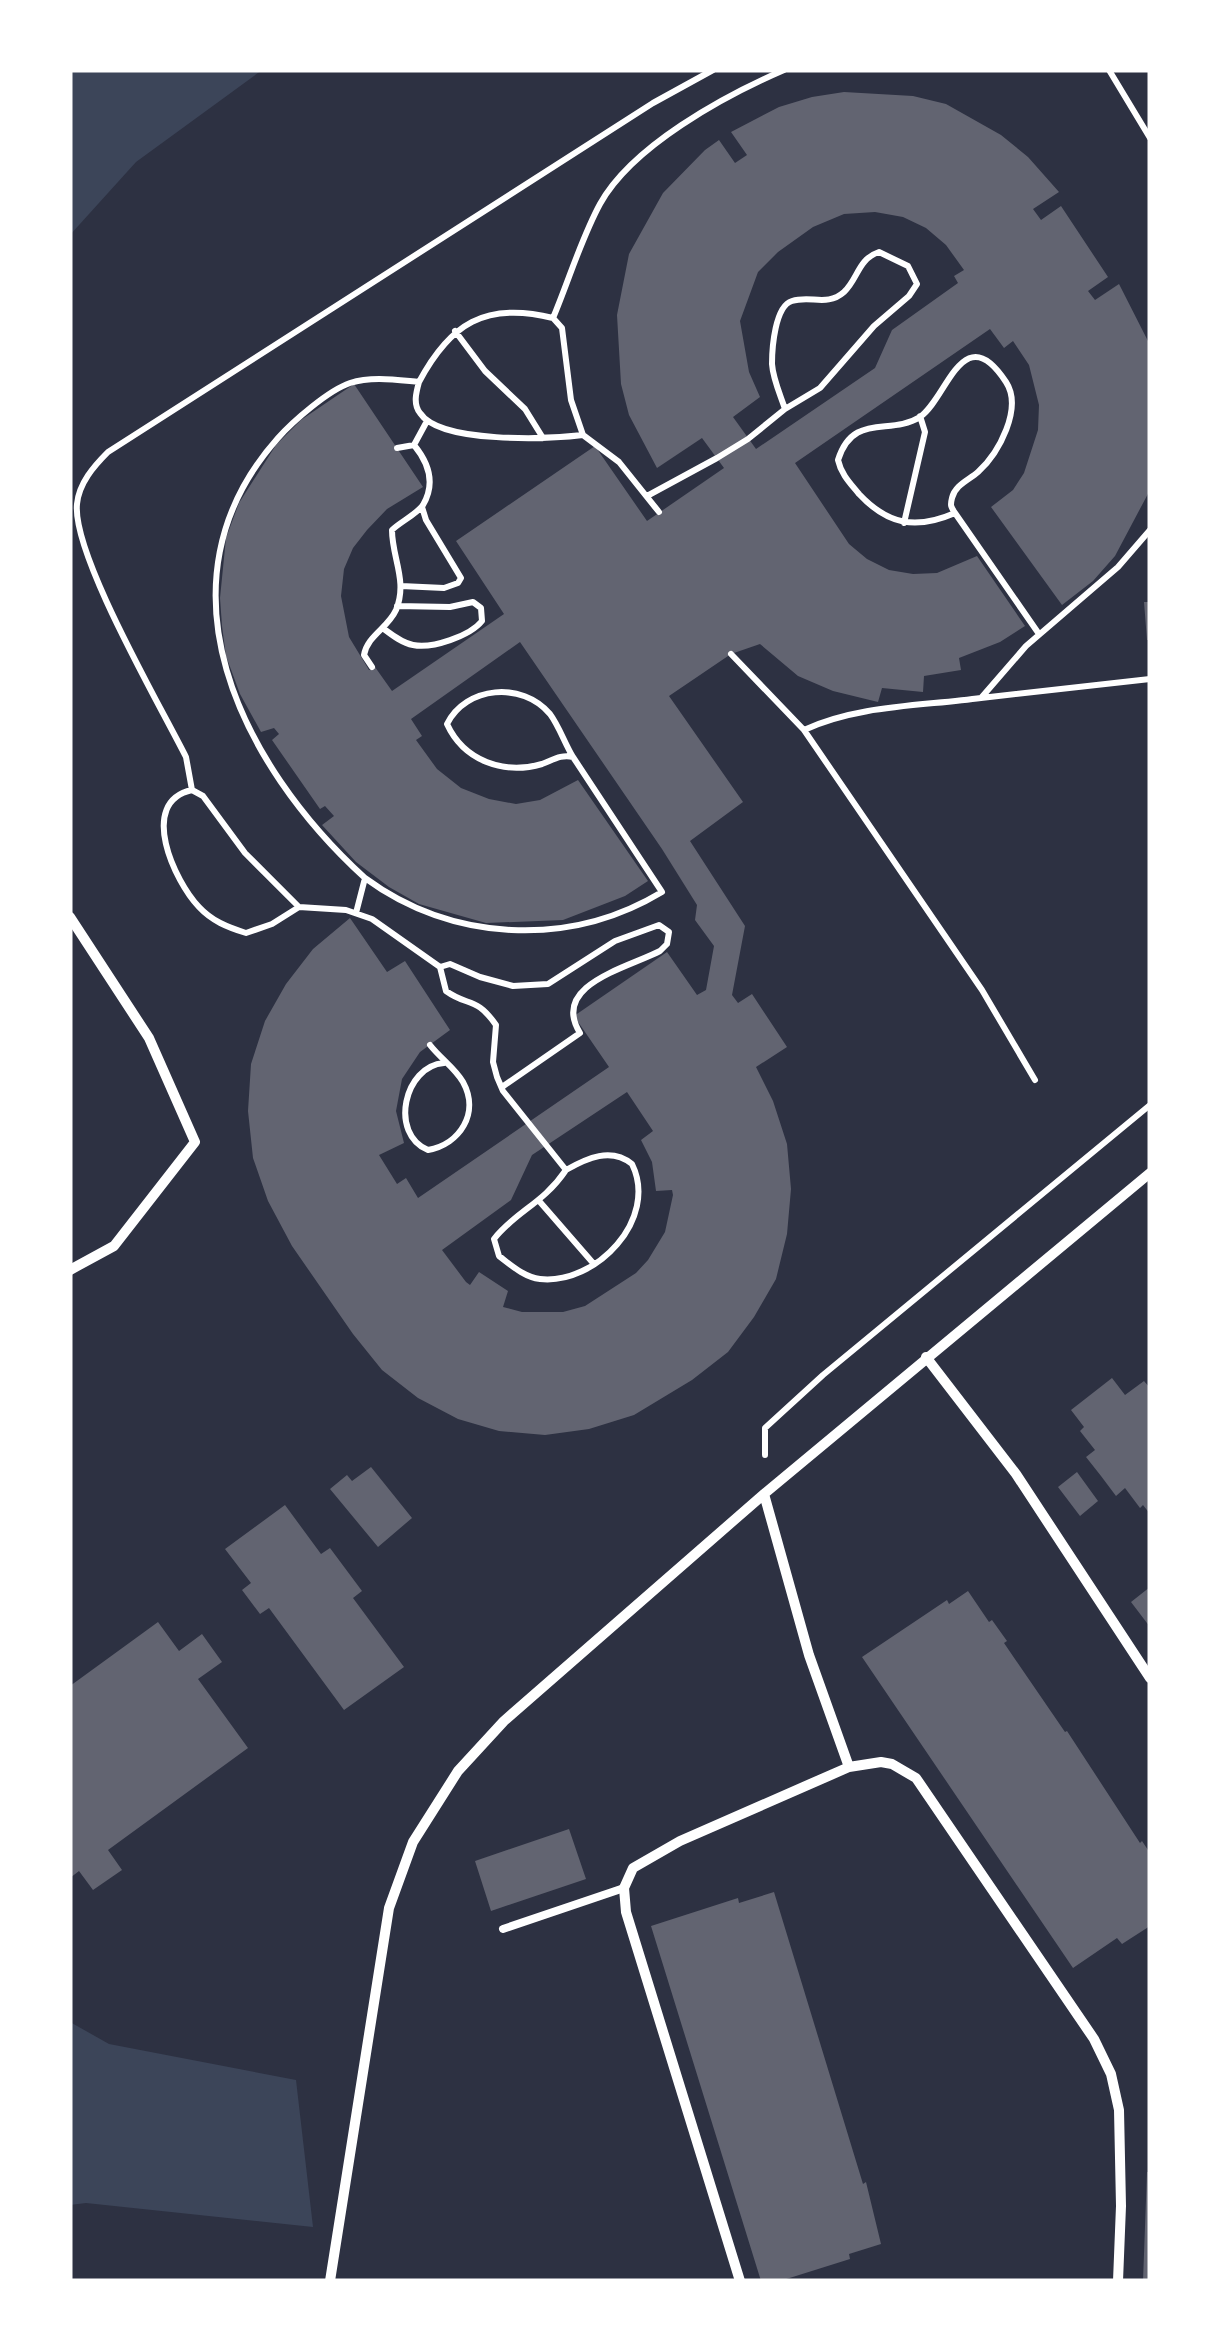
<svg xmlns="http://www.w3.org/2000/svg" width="1220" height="2351" viewBox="0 0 1220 2351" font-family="'Public Sans',sans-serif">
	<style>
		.green { fill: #3c4559 }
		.building { fill: #626471; fill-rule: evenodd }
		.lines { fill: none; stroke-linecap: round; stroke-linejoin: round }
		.path { stroke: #fff; stroke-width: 6 }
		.service { stroke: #fff; stroke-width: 8 }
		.minor { stroke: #fff; stroke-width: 10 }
	</style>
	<rect width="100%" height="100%" fill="#2d3142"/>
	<path class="green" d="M70 70H262L136 162 70 235Z
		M70 2022 109 2044 296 2080 313 2227 86 2203 70 2205Z"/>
	<path class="building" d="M844 92 913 96 946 104 1001 135 1028 157 1059 192 1033 209 1041 220 1061 206 1108 277 1088 291 1095 300 1119 284 1150 345V490L1115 556 1093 581 1062 605 991 507 1013 490 1024 473 1038 430 1039 405 1029 365 1013 341 1004 348 990 329 795 463 849 544 867 559 889 570 913 574 937 573 977 556 1025 626 1000 642 959 658 961 670 924 676 923 692 882 688 878 702 833 691 798 676 760 644 731 654 669 696 743 802 690 841 745 926 732 995 738 1003 752 994 787 1047 756 1067 773 1101 787 1144 791 1189 787 1234 776 1279 754 1317 728 1352 692 1380 634 1415 589 1429 545 1435 499 1431 458 1419 418 1398 382 1370 353 1334 292 1246 268 1201 253 1158 248 1111 251 1064 265 1021 286 984 313 949 350 918 387 972 405 961 450 1030 420 1052 402 1079 396 1111 404 1143 379 1155 397 1184 406 1178 418 1198 609 1067 574 1016 667 952 697 995 706 990 714 946 695 920 697 905 662 849 520 642 411 719 422 736 416 740 437 769 461 788 489 799 516 804 540 800 578 780 648 881 625 896 563 920 486 923 419 904 389 887 356 862 322 825 334 816 325 806 320 809 272 740 279 734 274 728 261 732 240 694 226 656 222 626 220 598 226 538 239 503 276 445 301 420 354 384 423 487 387 509 367 530 353 548 344 569 341 596 349 637 369 670 375 667 392 691 504 614 456 541 595 446 647 521 724 468 702 438 657 468 629 415 621 384 617 315 629 254 663 193 705 150 719 140 735 163 747 155 731 132 779 107 812 97ZM875 212 903 217 926 228 946 245 964 270 954 276 958 283 892 330 875 368 756 449 733 417 760 397 749 372 740 321 758 272 778 252 813 227 844 214ZM627 1092 653 1131 641 1140 652 1162 656 1191 672 1190 673 1195 665 1232 648 1260 636 1273 585 1306 563 1312H522L503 1307 508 1291 479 1272 470 1285 466 1282 442 1250 511 1200 532 1155Z
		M1144 602H1150V640H1147Z
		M1112 1378 1125 1395 1144 1381 1150 1388V1514L1143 1505 1140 1508 1125 1488 1116 1496 1101 1476 1086 1457 1095 1450 1080 1431 1084 1427 1071 1410Z
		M371 1467 412 1518 378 1547 330 1489 347 1475 352 1481Z
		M1077 1472 1098 1501 1080 1516 1058 1487Z
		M285 1505 321 1554 330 1548 362 1591 353 1598 404 1667 344 1710 269 1608 260 1614 242 1590 251 1583 225 1549Z
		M1150 1587V1627L1131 1602Z
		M968 1591 989 1622 992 1620 1007 1641 1004 1643 1065 1732 1067 1731 1140 1843 1142 1841 1150 1853V1926L1122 1944 1117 1938 1073 1968 862 1657 947 1600 949 1604Z
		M158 1622 179 1651 202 1634 222 1662 198 1679 248 1748 108 1850 122 1870 93 1890 79 1871 70 1878V1686Z
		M569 1829 586 1879 491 1911 475 1861Z
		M774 1892 863 2184 866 2182 881 2244 849 2254 850 2259 780 2281H761L651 1926 738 1898 739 1903Z
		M1147 2172H1150V2281H1143Z"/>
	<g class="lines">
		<path class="path" d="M1109 70 1150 138
			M553 318C569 280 581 239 600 204 632 146 724 96 784 70
			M455 331 485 371 525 409 543 438
			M583 435 619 462 659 512
			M397 448 414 445 427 421
			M647 496 717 458 748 439 785 409 820 388 874 326 909 296 917 284 908 266 879 252C858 259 858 279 844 292 827 307 811 295 792 301 775 306 772 348 772 364 773 379 780 394 785 409
			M955 513C916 530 888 525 859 494 850 483 841 474 838 460 853 412 890 436 920 417 947 399 963 316 1006 382 1023 408 999 453 978 472 969 480 955 485 952 498 950 506 951 507 955 513L1039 634
			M904 523 925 432 920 416
			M1150 530 1118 567 1026 646 981 698 1150 679
			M401 586 444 588 458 583 461 578 426 520 422 507
			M384 629C392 635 402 643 413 645 432 649 470 636 482 621L481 608 473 602 450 607 397 606
			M731 654 804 730C857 705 923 706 981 698
			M372 667 364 655C367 636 388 628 396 610 408 581 392 558 392 530 400 522 417 514 423 505 436 483 428 462 414 445
			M804 730 982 990 1035 1080
			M192 790 203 796 245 853 299 907 272 924 246 933C227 927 212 921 199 907 175 882 137 802 192 790L186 757C160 705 72 554 77 504 79 483 94 466 108 452L653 103 713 70
			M365 878C452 942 569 948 662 892L573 757C561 754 553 760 542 764 504 775 464 761 447 724 466 686 522 681 550 714 559 726 565 744 573 757
			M299 907 346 910 372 919 440 967 446 991C468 1007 476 996 496 1025L493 1062 497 1077 503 1091 566 1170C587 1158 611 1147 632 1164 659 1219 596 1285 540 1279 524 1277 511 1265 499 1256L494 1239C516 1211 543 1204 566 1170
			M356 913 365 878C241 765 149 583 278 438 293 421 329 390 350 383 372 376 397 380 419 382 416 393 413 404 420 413 440 444 549 439 583 435L571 400 562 328 553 318C485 301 450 324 419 382
			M440 967 450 964 480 977 513 986 548 984 615 941 659 925 669 932 667 944 660 951C627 968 550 985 580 1033L502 1087
			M430 1045C440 1058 455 1068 463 1082 480 1113 460 1144 428 1150 389 1134 404 1066 444 1063
			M540 1202 593 1263
			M765 1455V1428L823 1375 1150 1105"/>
		<path class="service" d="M503 1929 624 1888"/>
		<path class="minor" d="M70 917 149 1038 195 1142 114 1246 70 1270
			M926 1357 1016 1474 1150 1678
			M764 1494 809 1655 849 1767
			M330 2281 389 1908 413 1842 458 1771 504 1721 764 1494 1150 1173
			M740 2281 626 1912 624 1888 633 1868 680 1841 849 1767 881 1762 892 1764 916 1778 1094 2039 1111 2074 1119 2110 1121 2206 1118 2281"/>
	</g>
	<rect width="1220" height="2351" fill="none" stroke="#ffffff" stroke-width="145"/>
</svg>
